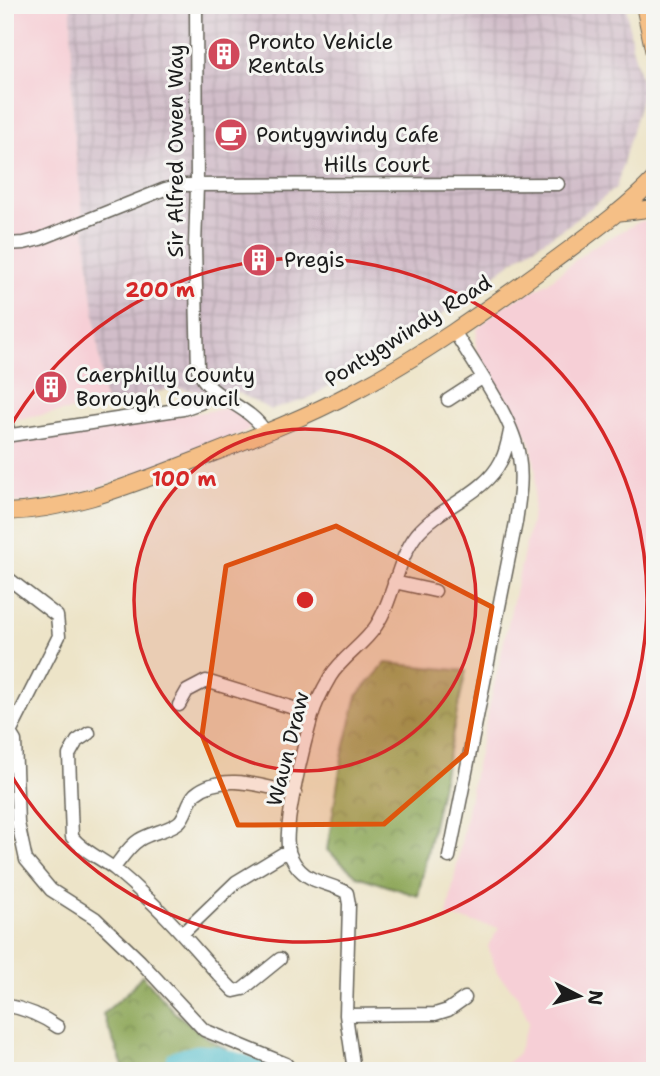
<svg xmlns="http://www.w3.org/2000/svg" width="660" height="1076" viewBox="0 0 660 1076" font-family="'Shantell Sans',sans-serif">
	<style>
		.built { fill: #f6cfd6 }
		.industrial { fill: url(#industrial-grid) }
		.forest { fill: url(#forest-crowns); stroke: #54613a; stroke-width: 2 }
		.lines { fill: none; stroke-linecap: round; stroke-linejoin: round }
		.river { stroke: #50bcca; stroke-width: 21 }
		.minor-casing { stroke: #656258; stroke-width: 15 }
		.major-casing { stroke: #656258; stroke-width: 18 }
		.minor { stroke: #fff; stroke-width: 12 }
		.major { stroke: #f5bf86; stroke-width: 16 }
		.marked { fill: #de560d; fill-opacity: 0.2; stroke: #de560d; stroke-width: 5; stroke-linejoin: round }
		.ring { fill: none; stroke: #d62828; stroke-width: 3.5 }
		.labels { text-anchor: middle; stroke-width: 6; stroke-linejoin: round; paint-order: stroke }
		.poi-label { font-size: 21px; fill: #1c1c1c; stroke: #f6f6f2; text-anchor: start }
		.street-label { font-size: 21px; fill: #1c1c1c; stroke: #f6f6f2 }
		.centre { fill: #d62828; stroke: #f6f6f2; stroke-width: 3.5 }
		.ring-label { font-size: 21px; text-anchor: middle; font-weight: bold; fill: #d62828; stroke: #f6f6f2; stroke-width: 6; stroke-linejoin: round; paint-order: stroke }
	</style>
	<defs>
		<pattern id="industrial-grid" width="8" height="8" patternUnits="userSpaceOnUse" patternTransform="scale(1.75)"><rect width="8" height="8" fill="#d1bdc9"/><path d="M0 4h8M4 0v8" fill="none" stroke="#b3a2ac"/></pattern>
		<pattern id="forest-crowns" width="20" height="18" patternUnits="userSpaceOnUse" patternTransform="scale(1.75)"><rect width="20" height="18" fill="#8ca657"/><path d="M2 6a3 3 0 1 1 6 0M12 15a3 3 0 1 1 6 0" fill="none" stroke="#728647"/></pattern>
	</defs>
	<rect width="100%" height="100%" fill="#f6f6f2"/>
	<filter id="ink" filterUnits="userSpaceOnUse"><feTurbulence type="fractalNoise" baseFrequency=".0143" numOctaves="2"/><feDisplacementMap in="SourceGraphic" scale="14" xChannelSelector="R" yChannelSelector="G"/><feConvolveMatrix kernelMatrix="1 2 1 2 8 2 1 2 1" color-interpolation-filters="sRGB"/></filter>
	<filter id="wash" filterUnits="userSpaceOnUse"><feTurbulence type="fractalNoise" baseFrequency=".00686" numOctaves="4" result="noise"/><feDisplacementMap in="SourceGraphic" scale="28" xChannelSelector="R" yChannelSelector="G"/><feGaussianBlur stdDeviation="1.57" result="paint"/><feColorMatrix in="noise" values="0 0 0 0 0 0 0 0 0 0 0 0 0 0 0 0 0 1.4 0 .05"/><feComposite in="paint" operator="in"/></filter>
	<g filter="url(#wash)">
		<rect width="100%" height="100%" fill="#ede4c8"/>
		<path class="built" d="M5 5H71L73 127 105 405 5 421Z
			M655 220V1071H496L517 1055 529 1022 518 996 497 973 488 946 499 928 447 916 474 775 533 512 536 472 530 441 476 349 477 329 500 308 547 283 592 247 641 221Z
			M229 408 238 411 251 423 249 430 192 454 94 489 31 502 5 503V442Z"/>
		<path class="industrial" d="M71 5H626L632 46 644 89 616 188 570 224 520 256 412 337 307 399 271 410 239 393H214L174 388 105 405 73 127Z"/>
		<path class="forest" d="M386 663 466 671 418 896 357 876 327 850 342 757 357 696Z
			M142 975 174 1012 209 1039 263 1071H125L103 1014 129 991Z"/>
		<g class="lines">
			<path class="river" d="M174 1071 176 1061 198 1055 214 1056 263 1071"/>
		</g>
	</g>
	<g filter="url(#ink)">
		<g class="lines">
			<defs>
				<path id="minor" d="M196 5 197 186 195 246 198 369C209 400 249 403 266 433
					M5 244 24 243 40 239 165 189 181 185 558 184
					M448 400 482 378
					M5 417 9 435
					M5 436 183 409 200 403 214 391
					M5 576 57 616 59 636 10 733 15 741 18 823 26 860 51 890 95 918 140 961 204 1030 286 1064 289 1068
					M394 582 435 591
					M179 705 187 691 206 681 313 714
					M89 733 77 741 69 755 72 837C84 852 101 858 116 870 127 879 138 889 148 899 179 927 204 961 234 991L243 989 280 959
					M449 857 516 522C519 500 523 479 519 457 514 419 474 365 454 331
					M114 868C121 859 129 846 139 840 151 832 168 831 179 822 187 815 187 802 195 794 222 771 265 787 295 793
					M183 933 236 882 289 850
					M5 1005C26 1009 41 1015 58 1027
					M346 1015 435 1014 448 1010 465 998
					M354 1071 346 1015 349 904 347 893C332 883 313 884 300 870 296 866 291 857 289 852 282 829 305 741 312 716 316 702 323 689 330 677 342 657 364 645 376 626 395 597 396 561 417 534 441 505 484 495 501 461 506 452 508 441 510 431"/>
				<path id="major" d="M644 5 655 58
					M616 213 655 208
					M5 512C71 510 128 486 188 463 244 441 301 420 353 392 422 356 486 310 548 265 584 238 624 211 655 178"/>
			</defs>
			<use href="#minor" class="minor-casing"/>
			<use href="#major" class="major-casing"/>
			<use href="#minor" class="minor"/>
			<use href="#major" class="major"/>
		</g>
	</g>
	<path class="marked" d="M336 526 492 607 466 753 384 824 238 825 202 735 226 566Z"/>
	<circle cx="305" cy="600" r="171" fill="#d62828" fill-opacity=".12"/>
	<g class="ring">
		<circle cx="305" cy="600" r="171"/>
		<path d="M6 434A342 342 0 1 1 6 766"/>
	</g>
	<defs>
		<symbol id="building-disc" viewBox="-11 -11 22 22"><circle r="9.5" fill="#d1495b" stroke="#f6f6f2"/><path d="M-4-6H4V6H1V3H-1V6H-4ZM-2.5-4.3h1.7v1.8h-1.7ZM.8-4.3h1.7v1.8H.8ZM-2.5-1h1.7V.8h-1.7ZM.8-1h1.7V.8H.8Z" fill="#fff"/></symbol>
		<symbol id="cafe-disc" viewBox="-11 -11 22 22"><circle r="9.5" fill="#d1495b" stroke="#f6f6f2"/><path d="M-5.5-4.5H6V0H3Q3 3.5 0 3.5H-2.5Q-5.5 3.5-5.5 0ZM3-3.2v2h1.7v-2ZM-6 4.5H4V6H-6Z" fill="#fff"/></symbol>
	</defs>
	<g fill-rule="evenodd">
		<use href="#building-disc" x="205" y="35" width="38" height="38"/>
		<use href="#cafe-disc" x="212" y="116" width="38" height="38"/>
		<use href="#building-disc" x="240" y="241" width="38" height="38"/>
		<use href="#building-disc" x="32" y="368" width="38" height="38"/>
	</g>
	<g class="labels">
		<g class="poi-label">
			<text x="248" y="49">Pronto Vehicle<tspan x="248" dy="24">Rentals</tspan></text>
			<text x="256" y="142">Pontygwindy Cafe</text>
			<text x="284" y="267">Pregis</text>
			<text x="76" y="382">Caerphilly County<tspan x="76" dy="24">Borough Council</tspan></text>
		</g>
		<g class="street-label">
			<text transform="translate(176 151) rotate(-90)" y="7">Sir Alfred Owen Way</text>
			<text x="377" y="172">Hills Court</text>
			<text transform="translate(408 331) rotate(-32)" y="7">Pontygwindy Road</text>
			<text transform="translate(288 749) rotate(-76)" y="7">Waun Draw</text>
		</g>
	</g>
	<circle cx="305" cy="600" r="10" class="centre"/>
	<g class="ring-label">
		<text x="160" y="297">200 m</text>
		<text x="184" y="486">100 m</text>
	</g>
	<rect width="660" height="1076" fill="none" stroke="#f6f6f2" stroke-width="28"/>
	<g transform="translate(579 996) rotate(96)" stroke="#f6f6f2" stroke-width="5" paint-order="stroke">
	<path d="M0-5L12 26L0 18L-12 26Z" fill="#1c1c1c"/>
	<text y="-10" font-size="19" font-weight="bold" text-anchor="middle" fill="#1c1c1c">N</text>
	</g>
</svg>
